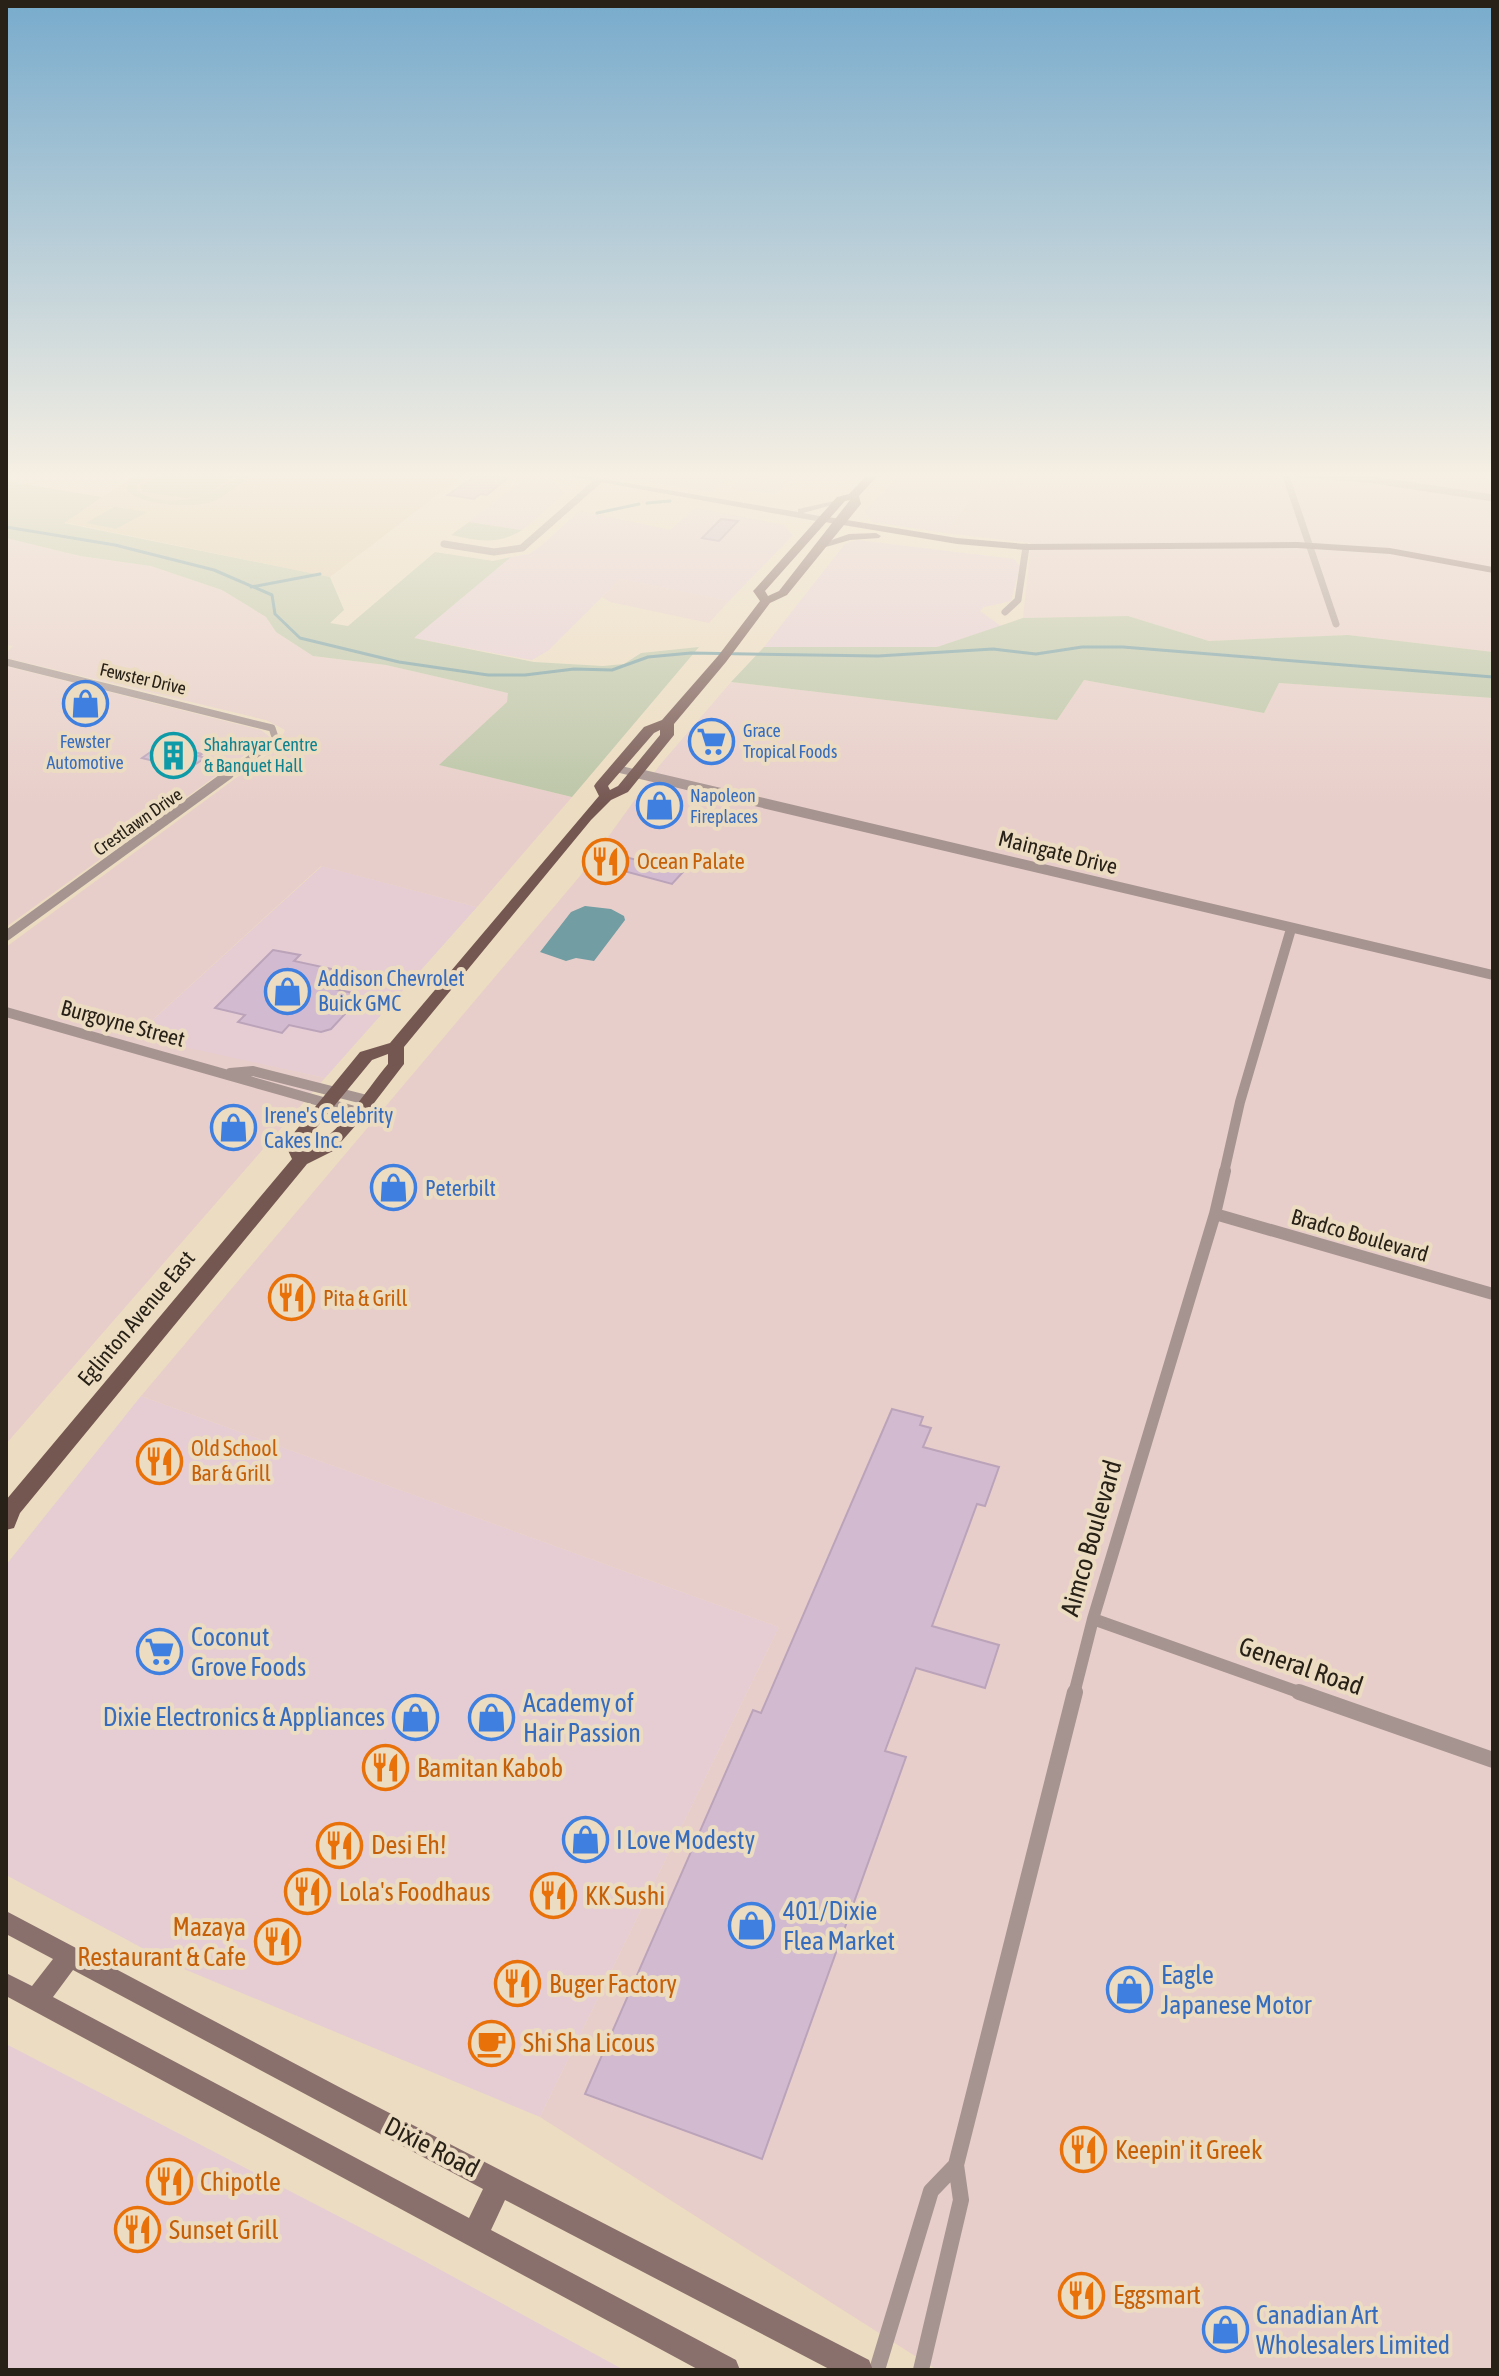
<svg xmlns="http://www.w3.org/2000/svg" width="1499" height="2376" viewBox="0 0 1499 2376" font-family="'Asap Condensed',sans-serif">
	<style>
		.commercial { fill: #e6cdd4 }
		.industrial { fill: #e8ceca }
		.built { fill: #e3cfad }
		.green { fill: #bcc6a8 }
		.water { fill: #719da3 }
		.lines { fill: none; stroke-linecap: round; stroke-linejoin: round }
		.stream { stroke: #719da3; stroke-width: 3 }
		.building { fill: #d2bbd1; stroke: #bba4ba; stroke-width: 2 }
		.minor-far3 { stroke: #a69491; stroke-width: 7 }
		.minor-far2 { stroke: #a69491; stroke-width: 10 }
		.minor-far1 { stroke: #a69491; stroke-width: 12 }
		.minor { stroke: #a69491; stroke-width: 16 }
		.tertiary { fill: #a69491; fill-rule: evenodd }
		.secondary { fill: #8a706c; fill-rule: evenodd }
		.primary { fill: #755752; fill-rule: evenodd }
		.labels { text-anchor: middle; stroke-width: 8; stroke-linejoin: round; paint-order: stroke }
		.far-street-label { font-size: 18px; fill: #272117; stroke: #ecdcc1 }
		.far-shop-label { font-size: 18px; fill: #366cbe; stroke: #ecdcc1; text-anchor: start }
		.far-culture-label { font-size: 18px; fill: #0d838f; stroke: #ecdcc1; text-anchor: start }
		.street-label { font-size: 22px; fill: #272117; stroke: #ecdcc1 }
		.food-label { font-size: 22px; fill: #c56008; stroke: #ecdcc1; text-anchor: start }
		.shop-label { font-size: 22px; fill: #366cbe; stroke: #ecdcc1; text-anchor: start }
		.near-street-label { font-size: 26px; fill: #272117; stroke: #ecdcc1 }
		.near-shop-label { font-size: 26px; fill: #366cbe; stroke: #ecdcc1; text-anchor: start }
		.near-food-label { font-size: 26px; fill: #c56008; stroke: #ecdcc1; text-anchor: start }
	</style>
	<rect width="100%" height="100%" fill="#ecdcc1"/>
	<path class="commercial" d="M625 473H731L712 492 630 479Z
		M745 473H771L793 476 776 494 730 488Z
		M902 473H936L984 483 946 533 873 522 865 511Z
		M527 477 554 482 564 494 522 530 469 522Z
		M696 508 783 525 793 535 729 601 620 579 549 650 532 660 413 638 511 557 529 554 541 546 580 511 670 530Z
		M857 540 1014 559 1020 566 1011 601 984 607 980 611 1001 626 937 647H764L845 544Z
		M322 866 477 907 325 1078 134 1037Z
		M141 1396 779 1627 540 2117 172 1964 6 1875V1565Z
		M6 2044 417 2257 624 2370H6Z"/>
	<path class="industrial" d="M936 473H1493V652L1348 635 1209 641 1128 616 1023 618 1031 543 946 533 984 483Z
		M6 538 80 556 151 566 222 590 266 617 276 632 313 656 386 665 509 693 507 702 440 765 572 797 477 907 321 866 135 1036 325 1078 6 1444V947L278 747 285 730 266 720 6 658V653L13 646 6 645Z
		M620 579 729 601 709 623 610 602 602 597Z
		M6 666 261 730 270 737 6 927Z
		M1084 680 1264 713 1278 683 1493 698V2370H937L540 2117 779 1627 141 1396 580 876 659 766 731 682 1057 720Z"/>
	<path class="built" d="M140 473H466L330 577 63 522Z"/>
	<path class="green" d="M143 473H152L137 485 138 491C155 504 181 501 201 497L186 498 143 492 140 486 162 473H239L205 496 245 473H255C242 481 226 497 211 502 193 508 136 506 126 488L131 480Z
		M6 481 102 497 64 523 330 577 344 610 330 623 348 626 435 552 493 561 511 557 414 638 534 662 603 666 624 664 641 653 699 647 572 797 439 765 507 702 508 693 386 665 313 656 276 632 266 617 222 590 151 566 80 556 6 538Z
		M114 507 147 512 116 529 86 523Z
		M469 522 522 530C499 545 477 541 451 535Z
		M1128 616 1209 641 1348 635 1493 652V698L1279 683 1264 713 1084 680 1057 720 731 682 764 647H937L1023 618Z"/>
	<path class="water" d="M585 906 611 909 624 916 625 920 594 961 576 958 566 961 540 952 571 912Z"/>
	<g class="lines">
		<path class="stream" d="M647 503 670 501
			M597 513 639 504
			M6 527 115 545 214 570 272 595 275 614 300 638 399 662 488 675H525L574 669 612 670 648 657 691 653 878 656 993 649 1036 654 1082 647H1123L1493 677
			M251 587 320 574"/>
	</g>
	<path class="building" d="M480 473 507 478 487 495 480 494 474 499 448 495Z
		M721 519 738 521 719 541 702 538Z
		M162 744 202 754 199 756 205 758 191 767 182 768 142 758Z
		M610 853 683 872 672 884 598 864Z
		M273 950 300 955 294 961 346 972 330 988 353 993 357 1001 331 1029 321 1032 289 1025 282 1033 238 1022 245 1015 215 1008Z
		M892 1409 923 1417 920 1425 931 1428 923 1447 999 1467 985 1506 977 1504 932 1626 999 1645 985 1688 916 1668 885 1751 906 1757 762 2159 585 2094 753 1710 761 1713Z"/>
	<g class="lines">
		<path class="minor-far3" d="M1285 473 1367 479 1493 498
			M1285 473 1336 624
			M444 544 494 552 522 548 598 481
			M1005 612 1018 600 1026 547
			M6 662 272 728 276 740 226 776
			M614 768 648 776"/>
		<path class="minor-far2" d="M640 774 1493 975
			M6 936 229 774
			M6 1012 358 1112
			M230 1073 253 1071 367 1100
			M1224 1173 1240 1102 1291 929"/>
		<path class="minor-far1" d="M1215 1214 1493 1294
			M1093 1619 1304 1694
			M1074 1694 1093 1619 1215 1214 1225 1171"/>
		<path class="minor" d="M1299 1692 1493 1760
			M877 2370 931 2191 956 2165
			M921 2370 961 2200 956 2165 1075 1692"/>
		<path class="tertiary" d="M550 473H567L798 512V509L839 500 843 502 803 513 825 517V521L822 522Z"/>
		<path class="secondary" d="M822 516 957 538 1026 544 1297 542 1390 548 1493 567V573L1390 554 1297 548 1026 550 957 544 819 521V517Z
			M876 533 881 536 879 538 850 540 819 549 814 546 849 534Z
			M6 1911 341 2088 869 2360 873 2370H831L505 2200 491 2230 736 2360 740 2370H699L6 1996V1973L32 1986 53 1959 6 1934ZM73 1970 483 2189 469 2218 53 1997Z"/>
		<path class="primary" d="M869 473H880L859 496 861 504 787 595 770 603 726 662 674 724V735L628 792 611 800 591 820 404 1047V1064L364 1116 333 1151 307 1164 20 1513 14 1528 6 1530V1500L292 1159 285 1144 288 1140 360 1052 390 1043 599 796 594 786 596 783 644 727 662 720 718 656 760 601 753 591 755 589 837 497 849 494ZM850 500 779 591 768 596 765 591 845 501ZM660 730V735L618 786 610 790 608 786 654 733ZM388 1054V1064C364 1093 340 1134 306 1151L303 1144 372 1060Z"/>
	</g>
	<linearGradient id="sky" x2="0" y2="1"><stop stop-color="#78abcc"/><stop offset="0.59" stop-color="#f6efe3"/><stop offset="1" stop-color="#f6efe3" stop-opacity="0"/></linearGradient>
	<rect width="1499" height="805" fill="url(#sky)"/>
	<defs>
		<symbol id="shop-ring" viewBox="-11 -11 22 22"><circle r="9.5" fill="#ecdcc1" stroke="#3f7fe0" stroke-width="1.5"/><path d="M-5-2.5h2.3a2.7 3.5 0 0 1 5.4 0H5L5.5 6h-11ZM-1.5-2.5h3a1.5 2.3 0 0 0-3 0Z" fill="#3f7fe0"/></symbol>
		<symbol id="supermarket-ring" viewBox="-11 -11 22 22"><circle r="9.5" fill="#ecdcc1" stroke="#3f7fe0" stroke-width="1.5"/><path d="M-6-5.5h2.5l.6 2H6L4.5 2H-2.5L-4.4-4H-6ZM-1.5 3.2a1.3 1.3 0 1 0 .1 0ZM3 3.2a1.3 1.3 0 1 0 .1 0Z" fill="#3f7fe0"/></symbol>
		<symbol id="building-ring" viewBox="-11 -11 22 22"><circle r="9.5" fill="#ecdcc1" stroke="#0f9aa8" stroke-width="1.5"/><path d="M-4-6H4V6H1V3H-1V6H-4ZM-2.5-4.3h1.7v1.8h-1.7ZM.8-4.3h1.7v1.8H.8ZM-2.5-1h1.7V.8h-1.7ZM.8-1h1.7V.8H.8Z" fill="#0f9aa8"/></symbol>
		<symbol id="restaurant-ring" viewBox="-11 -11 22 22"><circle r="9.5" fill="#ecdcc1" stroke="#e8710a" stroke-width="1.5"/><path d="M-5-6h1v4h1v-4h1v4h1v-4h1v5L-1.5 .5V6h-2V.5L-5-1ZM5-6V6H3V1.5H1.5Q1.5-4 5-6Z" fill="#e8710a"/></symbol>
		<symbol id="cafe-ring" viewBox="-11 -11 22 22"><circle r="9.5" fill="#ecdcc1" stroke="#e8710a" stroke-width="1.5"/><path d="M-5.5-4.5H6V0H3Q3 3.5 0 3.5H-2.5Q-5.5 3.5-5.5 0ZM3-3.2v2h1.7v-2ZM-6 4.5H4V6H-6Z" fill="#e8710a"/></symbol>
	</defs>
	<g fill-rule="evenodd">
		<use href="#shop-ring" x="60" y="678" width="51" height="51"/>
		<use href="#supermarket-ring" x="686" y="716" width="51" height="51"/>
		<use href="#building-ring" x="148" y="730" width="51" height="51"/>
		<use href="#shop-ring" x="634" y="780" width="51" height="51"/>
		<use href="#restaurant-ring" x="580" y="836" width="51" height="51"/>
		<use href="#shop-ring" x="262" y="966" width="51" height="51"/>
		<use href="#shop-ring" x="208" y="1102" width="51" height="51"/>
		<use href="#shop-ring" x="368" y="1162" width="51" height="51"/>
		<use href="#restaurant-ring" x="266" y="1272" width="51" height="51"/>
		<use href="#restaurant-ring" x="134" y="1436" width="51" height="51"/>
		<use href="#supermarket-ring" x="134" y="1626" width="51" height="51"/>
		<use href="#shop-ring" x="390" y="1692" width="51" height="51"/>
		<use href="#shop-ring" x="466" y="1692" width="51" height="51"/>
		<use href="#restaurant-ring" x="360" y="1742" width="51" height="51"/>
		<use href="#shop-ring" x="560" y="1814" width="51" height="51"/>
		<use href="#restaurant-ring" x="314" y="1820" width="51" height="51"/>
		<use href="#restaurant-ring" x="282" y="1866" width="51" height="51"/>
		<use href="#restaurant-ring" x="528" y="1870" width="51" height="51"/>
		<use href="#shop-ring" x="726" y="1900" width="51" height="51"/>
		<use href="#restaurant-ring" x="252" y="1916" width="51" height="51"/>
		<use href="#restaurant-ring" x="492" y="1958" width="51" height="51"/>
		<use href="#shop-ring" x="1104" y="1964" width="51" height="51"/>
		<use href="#cafe-ring" x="466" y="2018" width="51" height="51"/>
		<use href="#restaurant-ring" x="1058" y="2124" width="51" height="51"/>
		<use href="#restaurant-ring" x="144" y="2156" width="51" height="51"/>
		<use href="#restaurant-ring" x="112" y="2204" width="51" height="51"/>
		<use href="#restaurant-ring" x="1056" y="2270" width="51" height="51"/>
		<use href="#shop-ring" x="1200" y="2304" width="51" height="51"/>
	</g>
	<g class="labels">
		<g class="far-street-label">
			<text transform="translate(143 679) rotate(13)" y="6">Fewster Drive</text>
			<text transform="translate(138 822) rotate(-35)" y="6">Crestlawn Drive</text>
		</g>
		<g class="far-shop-label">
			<text x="743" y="737">Grace<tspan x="743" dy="21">Tropical Foods</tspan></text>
			<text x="85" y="748" text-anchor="middle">Fewster<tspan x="85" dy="21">Automotive</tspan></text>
			<text x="690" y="802">Napoleon<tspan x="690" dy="21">Fireplaces</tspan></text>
		</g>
		<g class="far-culture-label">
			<text x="204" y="751">Shahrayar Centre<tspan x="204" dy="21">&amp; Banquet Hall</tspan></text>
		</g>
		<g class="street-label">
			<text transform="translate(1058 852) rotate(14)" y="8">Maingate Drive</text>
			<text transform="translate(123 1023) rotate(15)" y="8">Burgoyne Street</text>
			<text transform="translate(1360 1235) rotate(16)" y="8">Bradco Boulevard</text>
			<text transform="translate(136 1318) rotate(-50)" y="8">Eglinton Avenue East</text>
		</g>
		<g class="food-label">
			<text x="637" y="869">Ocean Palate</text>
			<text x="323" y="1306">Pita &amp; Grill</text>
			<text x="191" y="1456">Old School<tspan x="191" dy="25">Bar &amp; Grill</tspan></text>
		</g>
		<g class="shop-label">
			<text x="318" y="986">Addison Chevrolet<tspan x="318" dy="25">Buick GMC</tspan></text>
			<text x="264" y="1123">Irene's Celebrity<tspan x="264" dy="25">Cakes Inc.</tspan></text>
			<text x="425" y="1196">Peterbilt</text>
		</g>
		<g class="near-street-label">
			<text transform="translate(1091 1538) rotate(-74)" y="9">Aimco Boulevard</text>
			<text transform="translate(1301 1666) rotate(19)" y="9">General Road</text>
			<text transform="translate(432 2147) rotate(27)" y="9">Dixie Road</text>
		</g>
		<g class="near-shop-label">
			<text x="191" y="1646">Coconut<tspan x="191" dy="30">Grove Foods</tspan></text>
			<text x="523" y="1712">Academy of<tspan x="523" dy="30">Hair Passion</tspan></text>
			<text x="385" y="1726" text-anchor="end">Dixie Electronics &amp; Appliances</text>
			<text x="616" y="1849">I Love Modesty</text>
			<text x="783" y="1920">401/Dixie<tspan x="783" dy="30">Flea Market</tspan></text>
			<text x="1161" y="1984">Eagle<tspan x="1161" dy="30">Japanese Motor</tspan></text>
			<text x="1256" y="2324">Canadian Art<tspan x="1256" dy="30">Wholesalers Limited</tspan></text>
		</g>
		<g class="near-food-label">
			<text x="417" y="1777">Bamitan Kabob</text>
			<text x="371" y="1854">Desi Eh!</text>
			<text x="339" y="1901">Lola's Foodhaus</text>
			<text x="585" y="1905">KK Sushi</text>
			<text x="246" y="1936" text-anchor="end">Mazaya<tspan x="246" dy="30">Restaurant &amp; Cafe</tspan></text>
			<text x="549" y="1993">Buger Factory</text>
			<text x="523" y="2052">Shi Sha Licous</text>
			<text x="1115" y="2159">Keepin' it Greek</text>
			<text x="200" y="2191">Chipotle</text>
			<text x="169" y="2239">Sunset Grill</text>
			<text x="1113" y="2304">Eggsmart</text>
		</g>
	</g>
	<rect width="1499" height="2376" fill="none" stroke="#272117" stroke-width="16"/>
</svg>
